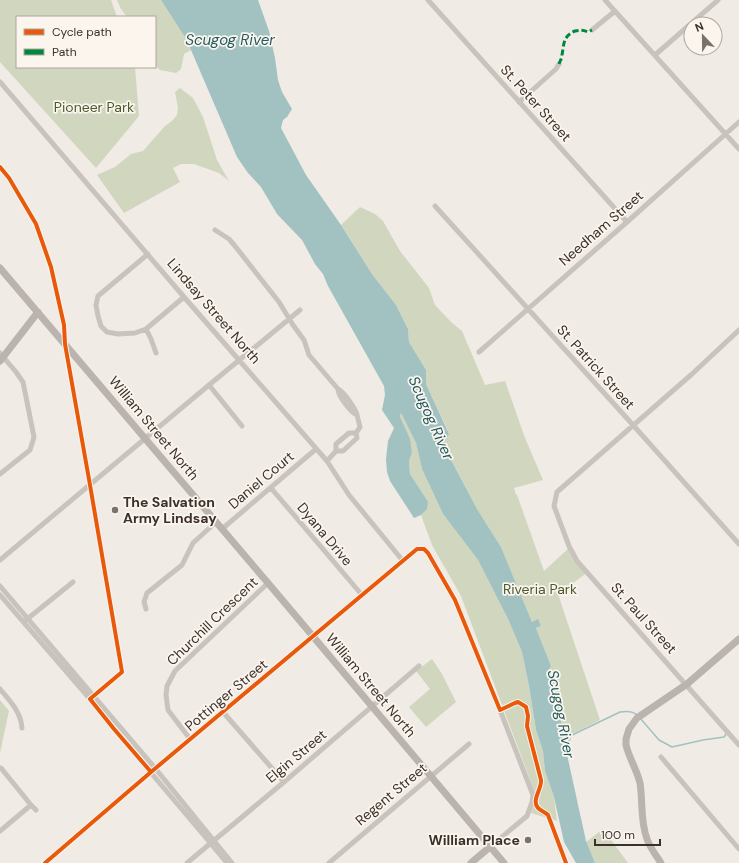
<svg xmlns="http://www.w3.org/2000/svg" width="739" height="863" viewBox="0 0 739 863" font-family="'DM Sans',sans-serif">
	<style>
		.green { fill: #d1d6bf }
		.water { fill: #a1c2c1 }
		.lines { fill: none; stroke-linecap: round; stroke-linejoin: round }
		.stream { stroke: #a1c2c1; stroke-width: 1.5 }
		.street { stroke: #c9c3be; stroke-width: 5 }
		.secondary { stroke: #bab3ae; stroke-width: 7 }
		.quiet { stroke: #00873e; stroke-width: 3; stroke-dasharray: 6 3; stroke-linecap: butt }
		.cycleway-casing { stroke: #fbf5ee; stroke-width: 6 }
		.cycleway { stroke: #e8590c; stroke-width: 4 }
		.poi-dot { fill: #7a716c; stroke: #fbf5ee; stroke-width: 1.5 }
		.labels { text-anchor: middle; stroke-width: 3.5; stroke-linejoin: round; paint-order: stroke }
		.street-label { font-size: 14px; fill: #3b302b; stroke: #fbf5ee }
		.park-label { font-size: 14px; fill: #4a5a2e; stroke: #fbf5ee }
		.poi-label { font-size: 14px; font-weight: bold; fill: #3b302b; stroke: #fbf5ee; text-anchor: start }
		.water-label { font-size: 15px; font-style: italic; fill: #1f5a5e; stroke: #fbf5ee }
	</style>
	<rect width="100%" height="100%" fill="#f0ebe5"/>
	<path class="green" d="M0 0H111L117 17H17V67H135L139 116 96 168 0 62Z
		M117 0H161L188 42 191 50 184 54 181 69 176 73 160 70 155 65V17H127L121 9Z
		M180 88 193 98 203 117 217 160 229 181 219 173 194 164H181L173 168 180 182 124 213 97 175 115 167 131 154 143 151 165 126 172 121 177 115 178 108 175 92Z
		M360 207 375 214 383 221 400 251 429 288 435 305 452 323 462 331 485 385 505 381 525 438 543 480 514 488 516 495H517L544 571 570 547 588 572 558 594 600 720 570 735 565 734 562 731 560 705 554 691 556 687 549 670 551 666 536 628 541 626 538 620 532 622 501 547 477 509 450 458 445 442 449 433 426 384V370L409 342 408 329 396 305 372 274 341 225Z
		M401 413 416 443 422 469 443 514 478 560 508 619 522 652 529 686 536 730 543 751 545 771 554 797 557 821 531 813 535 794 528 774 461 596 432 545 421 515 426 509 427 502 410 474 409 461 412 453 401 419 400 416Z
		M432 659 442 674 456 702 426 727 409 707 430 689 416 671Z
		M0 700 9 711 0 753Z
		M603 829 628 863H595L586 842Z"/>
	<path class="water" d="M161 0H258L269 31 275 58 278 80 282 92 292 109 287 117 283 120 281 128 306 175 341 225 372 274 396 305 408 329 409 342 426 370V384L449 434 445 442 450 458 477 509 501 547 532 622 538 619 541 626 536 628 551 666 549 670 556 687 554 692 560 705 562 731 565 734 569 735 571 739 569 742 566 750 586 841 595 863H576L564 842 554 797 545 771 543 751 536 730 529 686 522 652 508 619 478 560 443 514 422 469 416 443 401 413 400 416 401 419 410 439 412 453 409 461 410 474 428 502 427 509 421 515 414 518 390 481 387 472 386 459 388 441 394 428 382 410 385 395 384 386 328 286 323 274 315 264 302 240 277 214 261 187 248 173 237 157 191 50 188 42Z"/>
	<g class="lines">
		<path class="stream" d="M640 718 659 740 672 747 703 740 724 737 726 734
			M568 737 620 712C626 711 633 711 637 715"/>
		<path class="street" d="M428 0 627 222
			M605 0 739 149
			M592 30 615 11
			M655 55 718 0
			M0 82 184 297 327 461 349 495 403 561
			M519 102 556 69 559 64
			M435 206 633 425 739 544
			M215 230 229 239 235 246 279 302 293 325 304 340 309 355 338 389
			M148 254 98 296 96 305 98 316 101 326 107 332 118 334 135 333 146 329 184 297
			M146 329 151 339 156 353
			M739 330 692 374 557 492 554 506 569 546 577 561 739 745
			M479 352 627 222 739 122
			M0 353 16 372 23 382 34 437 30 450 0 474
			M209 385 242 426
			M356 433 357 438 343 451H336V444L349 433H356L360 427 357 415C351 413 338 396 338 389 344 392 356 409 357 415
			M327 461 336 451
			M271 488 362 595
			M222 529 316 449
			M0 560 209 385 300 310
			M0 586 155 768 232 863
			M0 595 90 699 114 729 207 839 227 863
			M146 609 144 602 147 593 182 565 193 543 216 522
			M26 620 73 582
			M0 689C10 701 21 712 22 728
			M223 712 284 782
			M190 739 168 710 166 695 167 686 175 671 268 583
			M661 757 739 849
			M0 768H1L31 805 36 810
			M0 831 31 805
			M45 863 151 772 417 549H424L428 553 455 600 500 710 533 795 532 802 527 816 491 846
			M187 863 284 782 419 666
			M329 863 469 744"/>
		<path class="secondary" d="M0 268 268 583 504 863
			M0 361 38 312
			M471 863 491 846
			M661 863C656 855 650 848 647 839 640 821 643 801 640 783 637 770 629 758 626 745V739L629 729 637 718 687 684 739 639"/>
		<path class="quiet" d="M559 64C560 61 562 58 562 55 564 44 563 36 575 31 580 30 583 30 588 32L592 30"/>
		<defs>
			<path id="cycleway" d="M0 167 9 178 36 224 51 267 64 325 65 344 90 485 122 672 90 699 114 729 151 772
				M45 863 151 772 417 549H424L428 553 455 600 500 710 515 703 518 702 523 705 526 707 528 716 527 726 541 780C542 789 531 800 538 808 541 811 545 812 548 815L566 863"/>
		</defs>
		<use href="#cycleway" class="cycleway-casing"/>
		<use href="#cycleway" class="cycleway"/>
	</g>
	<g class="poi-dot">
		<circle cx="115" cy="510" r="4"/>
		<circle cx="528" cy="840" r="4"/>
	</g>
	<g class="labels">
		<g class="street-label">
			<text transform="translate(536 103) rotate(48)" y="5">St. Peter Street</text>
			<text transform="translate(601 228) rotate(-41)" y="5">Needham Street</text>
			<text transform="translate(214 311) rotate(49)" y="5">Lindsay Street North</text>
			<text transform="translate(596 367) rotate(48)" y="5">St. Patrick Street</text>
			<text transform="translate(154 428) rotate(50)" y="5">William Street North</text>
			<text transform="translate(261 480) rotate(-40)" y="5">Daniel Court</text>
			<text transform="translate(325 534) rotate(50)" y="5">Dyana Drive</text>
			<text transform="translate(644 618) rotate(48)" y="5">St. Paul Street</text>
			<text transform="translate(212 621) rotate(-44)" y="5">Churchill Crescent</text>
			<text transform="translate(371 685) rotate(50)" y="5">William Street North</text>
			<text transform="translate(226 695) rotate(-40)" y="5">Pottinger Street</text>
			<text transform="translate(296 756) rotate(-40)" y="5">Elgin Street</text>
			<text transform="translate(391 794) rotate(-40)" y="5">Regent Street</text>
		</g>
		<g class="park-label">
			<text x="94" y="112">Pioneer Park</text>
			<text x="540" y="594">Riveria Park</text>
		</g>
		<g class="poi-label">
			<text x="123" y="507">The Salvation<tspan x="123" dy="16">Army Lindsay</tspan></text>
			<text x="520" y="845" text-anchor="end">William Place</text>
		</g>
		<g class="water-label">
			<text x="230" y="45">Scugog River</text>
			<text transform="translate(431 418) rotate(66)" y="5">Scugog River</text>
			<text transform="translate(561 714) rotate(79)" y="5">Scugog River</text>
		</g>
	</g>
	<rect x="16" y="16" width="140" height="52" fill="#fbf5ee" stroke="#aea6a0"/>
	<rect x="24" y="29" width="20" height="6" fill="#e8590c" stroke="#aea6a0"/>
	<text x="52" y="36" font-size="12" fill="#3b302b">Cycle path</text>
	<rect x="24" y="49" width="20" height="6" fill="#00873e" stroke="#aea6a0"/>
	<text x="52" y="56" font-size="12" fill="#3b302b">Path</text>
	<g transform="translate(703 36) rotate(338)"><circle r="19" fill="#fbf5ee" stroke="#aea6a0"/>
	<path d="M0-3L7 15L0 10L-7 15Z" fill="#7a716c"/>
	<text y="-6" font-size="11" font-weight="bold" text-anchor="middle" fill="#3b302b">N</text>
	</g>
	<path d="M595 839v6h65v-6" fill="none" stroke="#3b302b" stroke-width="2"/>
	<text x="601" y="839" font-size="12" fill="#3b302b" stroke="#fbf5ee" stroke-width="3" paint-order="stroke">100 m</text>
</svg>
